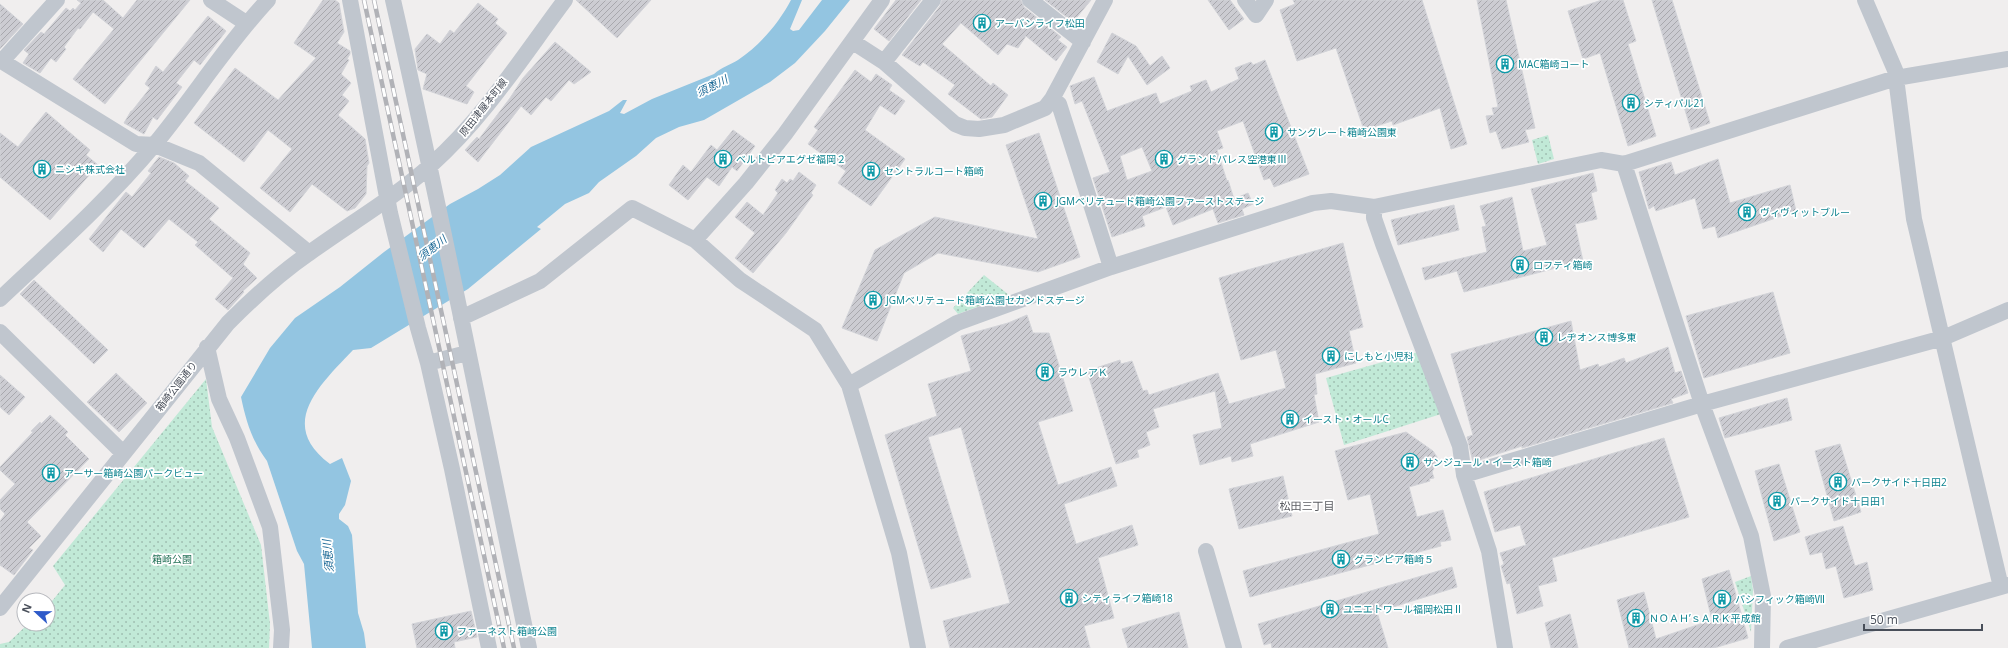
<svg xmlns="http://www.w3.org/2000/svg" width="2008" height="648" viewBox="0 0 2008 648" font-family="'Open Sans','Noto Sans JP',sans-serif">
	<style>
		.park { fill: url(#park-dots) }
		.water { fill: #93c5e1 }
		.building { fill: url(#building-hatch); stroke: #d2d3d8; fill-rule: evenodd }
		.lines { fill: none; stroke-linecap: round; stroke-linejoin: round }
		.minor { stroke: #c0c6ce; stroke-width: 16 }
		.rail-casing { stroke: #b1b2b7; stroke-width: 4.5 }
		.rail { stroke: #fff; stroke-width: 3; stroke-dasharray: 9; stroke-linecap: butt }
		.labels { text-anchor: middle; stroke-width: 3.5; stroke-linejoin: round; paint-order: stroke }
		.culture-label { font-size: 10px; fill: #0d838f; stroke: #fff; text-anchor: start }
		.street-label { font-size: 10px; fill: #484e59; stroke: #fff }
		.park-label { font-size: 10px; fill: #227156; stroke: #fff }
		.water-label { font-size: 11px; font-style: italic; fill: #1d6a97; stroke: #fff }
		.neighbourhood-label { font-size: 11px; fill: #5b5d62; stroke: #fff }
	</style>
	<defs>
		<pattern id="park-dots" width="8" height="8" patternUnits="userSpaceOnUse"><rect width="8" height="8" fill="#c1e9d7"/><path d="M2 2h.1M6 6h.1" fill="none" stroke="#9fbfb1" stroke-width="1.8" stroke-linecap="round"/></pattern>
		<pattern id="building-hatch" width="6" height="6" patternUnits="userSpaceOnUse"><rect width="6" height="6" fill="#ccccd2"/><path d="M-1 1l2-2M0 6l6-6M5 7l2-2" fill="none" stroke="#a8a8ad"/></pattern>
	</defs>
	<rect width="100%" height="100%" fill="#f0eeee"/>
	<path class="park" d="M1548 135 1554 159 1538 164 1532 140Z
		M984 275 1009 295 958 314 953 308Z
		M1418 352 1441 414 1344 445 1326 378Z
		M206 379 212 427 261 545 270 624 269 648H0V644L9 642 28 624H48V606L65 585 53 566Z
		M1751 576 1753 590 1751 632 1735 582Z"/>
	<path class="water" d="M791 0H802L790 29 793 31 799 30 822 0H850L825 31 795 63 770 82 704 120 679 127 656 138 636 156 599 182 589 193 565 204 537 227 541 229 468 289 371 348 353 350C321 384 276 424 330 464L342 458 351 481 345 505 339 514V519L348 526 352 535 358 613 364 633 366 648H312L304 564 297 551 267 461C252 441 246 421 241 397L270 348 295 318 340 287 384 252 450 204 478 189 500 175 531 147 609 111 623 100H627L620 113 624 114 652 99 714 74C722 67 730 65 738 60 760 45 779 23 791 0Z"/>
	<path class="building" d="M77 0H103L123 18 137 0H190L105 104 73 79 114 29 93 12 80 29 78 28 64 47 66 49 56 62 51 58 40 73 23 63 29 54 24 50 41 32 44 34 66 8 70 11 73 8 75 10 81 3Z
		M323 0H335L339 3 344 32 337 43 350 51V54L347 59 349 60 341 74 351 83 342 95 349 101 338 115 365 139 369 163 367 166 366 194 355 208 347 211 312 184 290 212 260 188 292 149 268 130 244 162 194 123 235 68 278 100 316 58 294 43Z
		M576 0H651L617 38Z
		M896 0H921L889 41 874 29Z
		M942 0H1021L1024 7 1061 37 1058 40 1067 47 1056 61 1026 36 1018 48 1007 44 998 55 961 23 942 44 991 86 993 83 1008 95 992 117 981 119 948 94 955 85 923 62 920 66 902 55 940 6Z
		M1045 0H1091L1073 22Z
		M1208 0H1230L1244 19 1229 30Z
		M1293 0H1422L1467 144 1451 149 1440 108 1393 125 1392 121 1364 130 1336 48 1297 61 1280 10 1295 4Z
		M1477 0H1506L1535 128 1525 130 1529 142 1502 149 1496 131 1490 133 1486 116 1494 115 1492 108 1498 107Z
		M1602 0H1623L1636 41 1628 44 1656 136 1628 146 1600 53 1583 59 1568 11Z
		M1652 0H1672L1710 123 1691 130Z
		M478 3 498 19 495 23 507 33 466 86 474 92 467 104 423 89 427 74 418 70 415 49 427 34 440 44 450 30 454 33Z
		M0 4 23 24 0 49Z
		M208 16 226 31 200 65 194 60 176 83 182 87 157 120 153 117 144 134 124 123 131 111H132L150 88 145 84 156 66 163 72Z
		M1112 33 1136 46 1150 66 1162 56 1170 68 1147 85 1128 56 1118 74 1097 62Z
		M555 42 591 72 574 84 569 80 551 101 546 97 531 115 521 106 478 162 465 150 477 137 479 139 510 98 523 78Z
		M1265 60 1309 174 1274 187 1270 178 1264 180 1243 121 1217 131 1223 148 1217 150 1227 181 1228 180 1234 199 1248 193 1253 204 1242 209 1244 215 1218 223 1213 209 1173 225 1166 207 1142 216 1145 226 1112 237 1093 178 1110 172 1082 101 1075 104 1070 86 1094 77 1107 111 1156 93 1160 104 1192 91 1190 86 1206 80 1211 92 1239 79 1235 68 1251 62 1253 65ZM1142 147 1152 171 1127 180 1120 156Z
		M855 70 871 82 876 74 892 85 889 90 905 101 895 115 880 105 865 130 905 159 871 206 838 183 846 171 808 144 818 130 814 127Z
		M46 112 90 150 86 155 98 165 50 220 0 177V133L18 147Z
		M733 130 755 146 737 171 732 167 719 186 707 177 688 200 669 185 683 165 691 172 711 145 717 150Z
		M1039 133 1080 257 1038 272 938 253 904 273 877 341 842 328 875 250 935 217 1038 239 1006 145Z
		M159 157 174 163 189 176 185 181 219 208 209 219 250 253 243 264 257 278 243 291 244 292 228 310 215 299 233 278 195 245 198 242 169 219 144 248 121 229 103 252 89 239 126 192 132 197 151 173 148 171Z
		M1718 159 1730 203 1790 185 1796 211 1718 238 1715 226 1703 229 1695 198 1656 211 1654 206 1649 209 1639 172 1671 162 1675 175Z
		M799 172 816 185 811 193 813 195 786 233 753 273 735 258 755 233 735 217 747 202 763 215 778 193 775 190 782 179 787 183 790 179 793 181Z
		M1593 173 1597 191 1591 193 1597 219 1575 224 1583 261 1464 292 1457 271 1425 280 1422 268 1487 252 1482 227 1486 226 1480 206 1512 197 1523 251 1547 245 1531 189Z
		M1454 205 1459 230 1398 245 1391 220Z
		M1343 243 1363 327 1349 331 1356 363 1315 374 1317 394 1314 395 1319 422 1250 444 1253 456 1232 462 1231 456 1200 465 1193 435 1222 428 1215 391 1153 409 1159 427 1146 432 1150 445 1137 450 1139 457 1116 464 1087 371 1120 360 1121 364 1132 361 1143 391 1147 390 1149 395 1218 373 1229 404 1286 388 1276 350 1241 360 1219 278Z
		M34 280 108 350 94 364 20 294Z
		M1773 292 1790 353 1704 378 1686 316Z
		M1027 315 1033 333H1049L1073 411 1038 422 1058 485 1111 467 1117 486 1064 504 1076 544 1132 525 1138 545 1098 558 1114 618 1084 626 1090 648H950L943 621 1010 603 961 427 928 437 971 577 931 589 885 435 937 416 928 384 971 371 961 336 1008 323Z
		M1571 321 1580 370 1598 364 1599 367 1624 358 1626 363 1668 347 1675 373 1681 371 1688 393 1671 399 1673 403 1522 448V446L1473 462 1467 437 1473 435 1451 354Z
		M116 373 147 403 119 432 87 402Z
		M0 375 25 397 9 415 0 407Z
		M1787 398 1792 420 1725 438 1719 418Z
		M50 415 68 432 65 435 89 459 27 522 41 536 29 548 33 550 14 575 0 565V521L5 514 0 509V500L15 484 0 470V467L33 432 31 431 40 422 41 424Z
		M1406 432 1433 451 1437 457 1436 464 1432 472 1434 478 1429 479 1430 481 1409 487 1417 517 1443 510 1451 540 1440 542 1441 546 1250 597 1243 571 1379 534 1370 494 1348 500 1335 451Z
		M1664 438 1689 517 1552 558 1557 581 1538 586 1543 606 1517 614 1510 583 1507 584 1501 566 1504 564 1500 553 1526 545 1520 525 1495 532 1484 492Z
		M1840 444 1861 512 1834 521 1815 451Z
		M1779 464 1800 532 1774 541 1755 471Z
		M1283 476 1292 516 1239 529 1229 489Z
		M1843 526 1855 566 1867 562 1873 590 1844 598 1836 566 1826 569 1822 552 1810 555 1805 537Z
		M1452 567 1457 587 1377 612 1388 648H1272L1271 643 1264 645 1258 624Z
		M1729 570 1748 638 1714 648H1629L1617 600 1644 592 1656 639 1712 620 1702 579Z
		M471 611 477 637 454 642 455 648H417L412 624Z
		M1179 612 1188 648H1128L1122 629Z
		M1570 614 1578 648H1551L1545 623Z"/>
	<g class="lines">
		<path class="minor" d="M211 0 246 23
			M350 0 390 213 418 328 428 363 452 469 489 648
			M393 0C442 215 484 432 529 648
			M1030 0 1083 42
			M1245 0 1256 15 1266 0
			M1865 0 1895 70 1914 219 2001 587
			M853 42 884 62 955 124 965 128 979 129 1004 125 1045 108 1052 99 1105 0
			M0 60 136 144 155 145 199 163 309 253
			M2 61 57 0
			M884 62 933 0
			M1052 99 1059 104 1111 267
			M1624 164 1702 404 1751 536 1763 596 1762 648
			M1374 207V218L1383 244 1460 446 1464 475 1489 551 1505 648
			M695 240 746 183 785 134 882 0
			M0 299C53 249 107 201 154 145 193 98 226 45 268 0
			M461 318 540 281 632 208 695 240 740 280 815 330 849 385 899 553 918 648
			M0 332 123 453
			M207 347 219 399 237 438 270 527 282 630 281 648
			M428 363 467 353
			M849 385 957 323 1111 267 1313 203 1331 201 1374 207 1601 160 1624 164 1896 78 2008 59
			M1464 475 1702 404 1943 338 2008 310
			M1206 551 1234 648
			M0 608 228 323C253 298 279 274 308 254 349 224 393 199 431 165 484 118 523 56 565 0
			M1787 648 2008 585"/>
		<defs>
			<path id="rail" d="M364 0 504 648
				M374 0 514 648"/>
		</defs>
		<use href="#rail" class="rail-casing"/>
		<use href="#rail" class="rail"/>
	</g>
	<defs>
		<symbol id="building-ring" viewBox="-11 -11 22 22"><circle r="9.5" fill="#fff" stroke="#0f9aa8" stroke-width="1.5"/><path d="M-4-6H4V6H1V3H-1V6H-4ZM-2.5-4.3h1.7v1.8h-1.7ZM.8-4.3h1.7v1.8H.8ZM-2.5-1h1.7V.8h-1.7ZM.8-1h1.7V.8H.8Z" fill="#0f9aa8"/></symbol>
	</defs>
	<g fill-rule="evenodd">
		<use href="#building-ring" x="972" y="13" width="20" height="20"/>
		<use href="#building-ring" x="1495" y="54" width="20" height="20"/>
		<use href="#building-ring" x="1621" y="93" width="20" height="20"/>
		<use href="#building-ring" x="1264" y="122" width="20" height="20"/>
		<use href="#building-ring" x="713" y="149" width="20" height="20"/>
		<use href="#building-ring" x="1154" y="149" width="20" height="20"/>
		<use href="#building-ring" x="32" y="159" width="20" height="20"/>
		<use href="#building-ring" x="861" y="161" width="20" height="20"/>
		<use href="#building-ring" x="1033" y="191" width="20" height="20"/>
		<use href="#building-ring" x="1737" y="202" width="20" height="20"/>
		<use href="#building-ring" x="1510" y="255" width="20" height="20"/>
		<use href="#building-ring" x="863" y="290" width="20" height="20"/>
		<use href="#building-ring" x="1534" y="327" width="20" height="20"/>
		<use href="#building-ring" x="1321" y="346" width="20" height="20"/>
		<use href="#building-ring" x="1035" y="362" width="20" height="20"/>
		<use href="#building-ring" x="1280" y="409" width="20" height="20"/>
		<use href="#building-ring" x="1400" y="452" width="20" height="20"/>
		<use href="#building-ring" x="41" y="463" width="20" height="20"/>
		<use href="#building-ring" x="1828" y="472" width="20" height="20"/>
		<use href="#building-ring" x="1767" y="491" width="20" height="20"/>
		<use href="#building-ring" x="1331" y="549" width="20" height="20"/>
		<use href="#building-ring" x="1059" y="588" width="20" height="20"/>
		<use href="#building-ring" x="1712" y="589" width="20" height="20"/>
		<use href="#building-ring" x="1320" y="599" width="20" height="20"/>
		<use href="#building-ring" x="1626" y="608" width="20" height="20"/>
		<use href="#building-ring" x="434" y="621" width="20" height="20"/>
	</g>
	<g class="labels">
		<g class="culture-label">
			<text x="995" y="27">アーバンライフ松田</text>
			<text x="1518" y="68">MAC箱崎コート</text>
			<text x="1644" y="107">シティパル21</text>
			<text x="1287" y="136">サングレート箱崎公園東</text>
			<text x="736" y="163">ベルトピアエグゼ福岡２</text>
			<text x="1177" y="163">グランドパレス空港東Ⅲ</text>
			<text x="55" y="173">ニシキ株式会社</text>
			<text x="884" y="175">セントラルコート箱崎</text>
			<text x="1056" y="205">JGMベリテュード箱崎公園ファーストステージ</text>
			<text x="1760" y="216">ヴィヴィットブルー</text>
			<text x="1533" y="269">ロフティ箱崎</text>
			<text x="886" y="304">JGMベリテュード箱崎公園セカンドステージ</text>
			<text x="1557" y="341">レヂオンス博多東</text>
			<text x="1344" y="360">にしもと小児科</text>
			<text x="1058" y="376">ラウレアＫ</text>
			<text x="1303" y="423">イースト・オールC</text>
			<text x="1423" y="466">サンジュール・イースト箱崎</text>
			<text x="64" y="477">アーサー箱崎公園パークビュー</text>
			<text x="1851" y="486">パークサイド十日田2</text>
			<text x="1790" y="505">パークサイド十日田1</text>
			<text x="1354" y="563">グランピア箱崎５</text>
			<text x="1082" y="602">シティライフ箱崎18</text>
			<text x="1735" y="603">パシフィック箱崎Ⅶ</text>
			<text x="1343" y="613">ユニエトワール福岡松田Ⅱ</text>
			<text x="1649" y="622">ＮＯＡＨ’ｓＡＲＫ平成館</text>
			<text x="457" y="635">ファーネスト箱崎公園</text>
		</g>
		<g class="street-label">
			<text transform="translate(483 107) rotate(-52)" y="4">原田津屋本町線</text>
			<text transform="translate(176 386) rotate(-52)" y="4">箱崎公園通り</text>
		</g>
		<g class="park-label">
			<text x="172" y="563">箱崎公園</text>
		</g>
		<g class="water-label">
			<text transform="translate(712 86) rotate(-27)" y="4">須恵川</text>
			<text transform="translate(432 248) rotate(-38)" y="4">須恵川</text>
			<text transform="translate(328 556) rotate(-95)" y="4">須恵川</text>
		</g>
		<g class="neighbourhood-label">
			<text x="1307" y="510">松田三丁目</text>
		</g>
	</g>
	<g transform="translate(36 612) rotate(292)"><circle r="19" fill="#ffffff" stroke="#b6b8bd"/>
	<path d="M0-3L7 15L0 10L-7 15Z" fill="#2e5ac9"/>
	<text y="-6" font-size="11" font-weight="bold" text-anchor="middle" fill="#484e59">N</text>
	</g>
	<path d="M1864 624v6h118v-6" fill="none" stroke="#484e59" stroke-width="2"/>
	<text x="1870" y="624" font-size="12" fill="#484e59" stroke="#ffffff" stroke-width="3" paint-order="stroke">50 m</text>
</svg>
